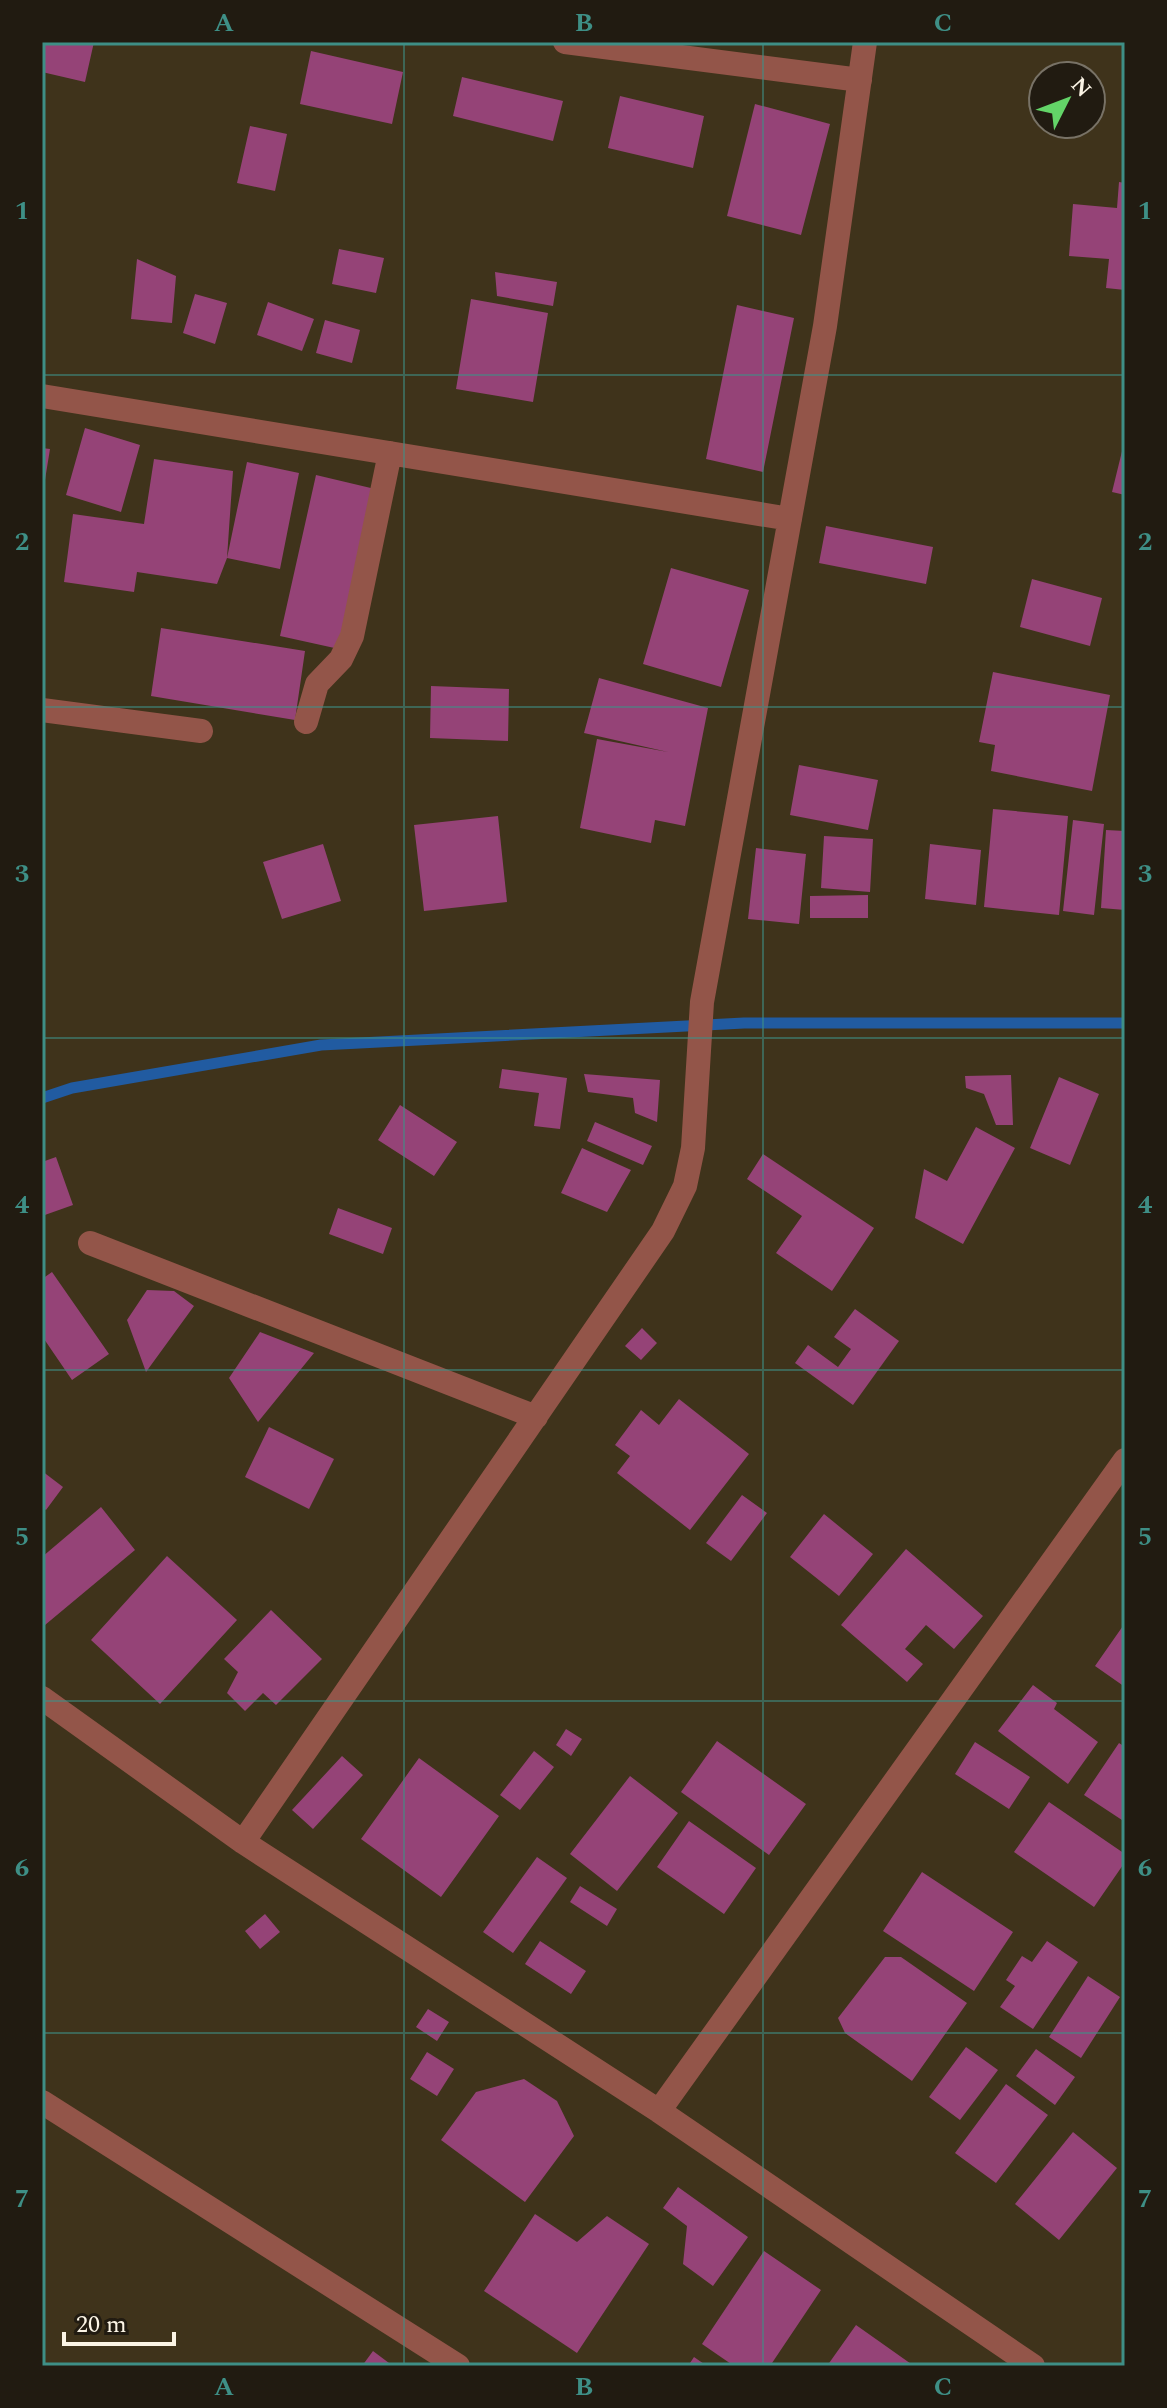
<svg xmlns="http://www.w3.org/2000/svg" width="1167" height="2408" viewBox="0 0 1167 2408" font-family="Spectral,serif">
	<style>
		.lines { fill: none; stroke-linecap: round; stroke-linejoin: round }
		.stream { stroke: #215ba1; stroke-width: 11 }
		.building { fill: #954377 }
		.minor { stroke: #935549; stroke-width: 24 }
		.grid { fill: none; stroke: #3e8f86; stroke-width: 2; stroke-opacity: 0.55 }
		.neatline { fill: none; stroke: #3e8f86; stroke-width: 3 }
		.grid-label { font-size: 26px; text-anchor: middle; font-weight: bold; fill: #3e8f86 }
	</style>
	<rect width="100%" height="100%" fill="#3f331b"/>
	<g class="lines">
		<path class="stream" d="M42 1098 72 1088 321 1045 744 1023H1125"/>
	</g>
	<path class="building" d="M42 42H94L85 82 42 72Z
		M311 51 403 72 392 124 300 104Z
		M462 77 563 101 553 141 453 116Z
		M620 96 704 116 693 168 608 148Z
		M755 104 830 124 801 235 727 216Z
		M250 126 287 134 275 191 237 183Z
		M1119 182 1125 183V290L1106 288 1109 259 1069 256 1073 204 1117 208Z
		M339 249 384 258 376 293 332 284Z
		M137 259 176 276 172 323 131 319Z
		M495 272 557 282 553 306 497 296Z
		M195 294 227 303 215 344 183 333Z
		M471 299 548 313 533 402 456 389Z
		M268 302 314 319 302 351 257 335Z
		M737 305 794 318 763 472 706 459Z
		M325 320 360 330 352 363 316 353Z
		M85 428 140 445 121 512 66 495Z
		M1125 439V495L1112 492Z
		M42 448 50 449 44 486H42Z
		M154 459 233 471 227 558 217 584 137 572 134 592 64 582 73 514 144 524Z
		M247 462 299 473 280 569 227 558Z
		M316 475 375 489 339 649 280 636Z
		M826 526 933 547 926 584 819 563Z
		M671 568 749 590 721 687 643 664Z
		M1032 579 1102 598 1090 646 1020 627Z
		M161 628 305 651 295 720 151 696Z
		M993 672 1110 695 1092 791 991 771 995 745 979 742Z
		M599 678 708 708 685 826 655 820 651 843 580 828 597 739 668 752 584 733Z
		M431 686 509 689 508 741 430 738Z
		M799 765 878 780 868 830 790 815Z
		M993 809 1068 816 1059 915 984 907Z
		M498 816 507 902 424 911 414 825Z
		M1073 820 1104 824 1094 915 1063 911Z
		M1106 830 1125 831V910L1101 908Z
		M824 836 873 839 870 892 821 888Z
		M323 844 341 901 282 919 263 862Z
		M930 844 981 850 976 905 925 899Z
		M756 848 806 854 799 924 748 919Z
		M868 895V918H810V896Z
		M502 1069 567 1078 560 1129 534 1126 539 1093 499 1088Z
		M584 1074 660 1080 657 1122 635 1113 633 1098 588 1092Z
		M1011 1075 1013 1125H996L984 1094 966 1088 965 1076Z
		M1059 1077 1099 1094 1070 1165 1030 1148Z
		M400 1105 457 1142 434 1176 378 1140Z
		M595 1122 652 1146 643 1165 587 1141Z
		M976 1127 1015 1148 963 1244 915 1218 924 1169 947 1181Z
		M582 1148 631 1170 607 1212 561 1193Z
		M763 1154 874 1228 832 1291 776 1253 802 1216 747 1179Z
		M56 1157 73 1205 42 1216V1162Z
		M338 1208 392 1228 383 1254 329 1234Z
		M52 1272 109 1354 72 1380 42 1336V1279Z
		M147 1290 174 1291 194 1306 146 1372 127 1320Z
		M855 1309 899 1341 853 1405 795 1363 808 1345 838 1367 851 1349 834 1337Z
		M642 1328 657 1343 641 1360 625 1346Z
		M260 1332 314 1353 258 1422 229 1378Z
		M679 1399 749 1454 690 1530 617 1473 630 1456 615 1445 641 1410 659 1425Z
		M269 1427 334 1459 309 1509 245 1477Z
		M42 1471 63 1487 46 1510 42 1507Z
		M742 1495 767 1513 731 1561 706 1543Z
		M101 1507 135 1550 45 1625 42 1622V1557Z
		M824 1514 873 1554 839 1596 790 1557Z
		M906 1549 983 1616 954 1649 926 1625 905 1649 923 1664 907 1682 841 1625Z
		M167 1556 237 1620 160 1704 91 1640Z
		M271 1610 322 1659 276 1705 263 1693 245 1711 227 1693 238 1672 224 1659Z
		M1125 1623V1687L1095 1666Z
		M1033 1685 1057 1703 1054 1709 1098 1742 1068 1784 998 1731Z
		M566 1729 582 1739 571 1756 556 1745Z
		M717 1741 806 1804 769 1855 681 1792Z
		M975 1742 1030 1777 1009 1809 955 1774Z
		M1119 1743 1125 1747V1822L1084 1795Z
		M534 1751 554 1767 520 1810 500 1795Z
		M342 1756 363 1775 313 1829 292 1810Z
		M419 1758 499 1816 441 1897 361 1839Z
		M630 1776 678 1813 617 1891 570 1854Z
		M1049 1802 1125 1854V1862L1094 1907 1014 1852Z
		M689 1821 756 1868 724 1914 657 1867Z
		M537 1857 567 1878 513 1953 483 1932Z
		M922 1872 1013 1932 974 1991 883 1931Z
		M580 1886 617 1909 607 1926 570 1902Z
		M265 1914 280 1932 260 1949 245 1931Z
		M540 1941 586 1971 571 1994 525 1964Z
		M1047 1941 1078 1962 1033 2029 1000 2007 1015 1986 1006 1980 1022 1956 1032 1962Z
		M885 1957H901L967 2003 912 2081 845 2033 838 2018Z
		M1088 1976 1120 1997 1081 2058 1049 2037Z
		M428 2009 449 2022 437 2041 416 2027Z
		M966 2047 998 2070 960 2120 929 2097Z
		M1036 2049 1075 2077 1055 2105 1016 2076Z
		M427 2052 454 2069 437 2096 410 2079Z
		M524 2079 557 2101 574 2136 525 2202 441 2140 476 2092Z
		M1006 2084 1048 2115 996 2183 955 2153Z
		M1073 2132 1117 2168 1059 2240 1015 2204Z
		M678 2187 748 2237 713 2286 683 2264 687 2226 663 2208Z
		M535 2214 577 2242 607 2216 649 2244 577 2353 484 2291Z
		M764 2251 821 2290 770 2366H734L702 2344Z
		M856 2325 914 2366H827Z
		M373 2351 393 2366H362Z
		M694 2357 707 2366H688Z"/>
	<g class="lines">
		<path class="minor" d="M565 42 860 80
			M42 396 790 519
			M42 710 201 731
			M306 722 317 684 341 659 352 636 390 453
			M90 1243 536 1417
			M42 1698 243 1842 659 2111 1033 2366
			M243 1842 663 1231 685 1186 693 1148 702 1002 825 326 865 42
			M42 2102 458 2366
			M659 2111 1125 1460"/>
	</g>
	<path class="grid" d="M404 42V2366M763 42V2366M42 375H1125M42 707H1125M42 1038H1125M42 1370H1125M42 1701H1125M42 2033H1125"/>
	<rect width="1167" height="2408" fill="none" stroke="#211b11" stroke-width="88"/>
	<g transform="translate(1067 100) rotate(48)"><circle r="38" fill="#211b11" stroke="#787266" stroke-width="2"/>
	<path d="M0-6L14 30L0 20L-14 30Z" fill="#63d468"/>
	<text y="-12" font-size="22" font-weight="bold" text-anchor="middle" fill="#fbf4e5">N</text>
	</g>
	<path d="M64 2332v12h110v-12" fill="none" stroke="#fbf4e5" stroke-width="4"/>
	<text x="76" y="2332" font-size="24" fill="#fbf4e5" stroke="#211b11" stroke-width="6" paint-order="stroke">20 m</text>
	<rect x="44" y="44" width="1079" height="2320" class="neatline"/>
	<g class="grid-label">
		<text x="224" y="31">A</text>
		<text x="584" y="31">B</text>
		<text x="943" y="31">C</text>
		<text x="22" y="219">1</text>
		<text x="1145" y="219">1</text>
		<text x="22" y="550">2</text>
		<text x="1145" y="550">2</text>
		<text x="22" y="882">3</text>
		<text x="1145" y="882">3</text>
		<text x="22" y="1213">4</text>
		<text x="1145" y="1213">4</text>
		<text x="22" y="1545">5</text>
		<text x="1145" y="1545">5</text>
		<text x="22" y="1876">6</text>
		<text x="1145" y="1876">6</text>
		<text x="22" y="2207">7</text>
		<text x="1145" y="2207">7</text>
		<text x="224" y="2395">A</text>
		<text x="584" y="2395">B</text>
		<text x="943" y="2395">C</text>
	</g>
</svg>
